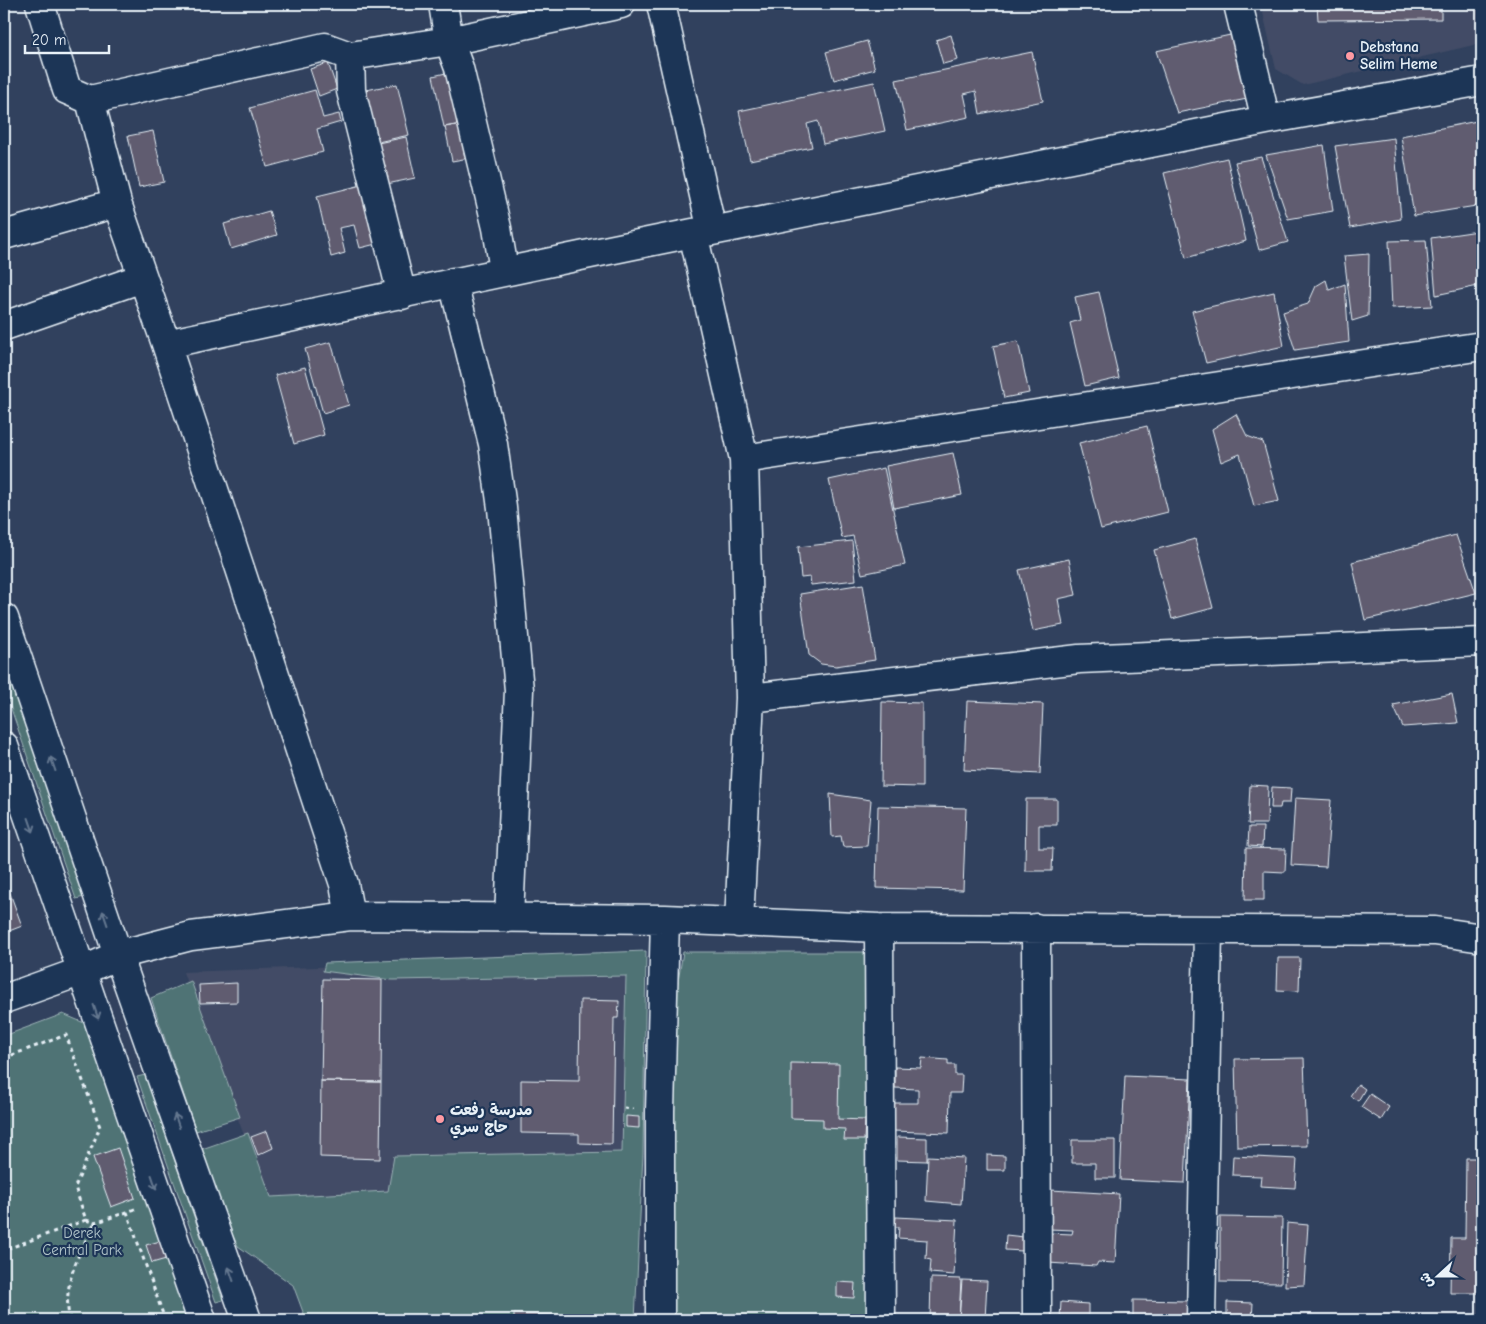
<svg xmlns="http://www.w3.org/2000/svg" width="1486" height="1324" viewBox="0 0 1486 1324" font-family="'Comic Neue','Playpen Sans Arabic',sans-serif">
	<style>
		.built { fill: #424c66 }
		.green { fill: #4f7375; stroke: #9cb2b6 }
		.building { fill: #605c6f; stroke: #e8f1f8 }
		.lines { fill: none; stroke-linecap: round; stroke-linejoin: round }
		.minor-casing { stroke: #e8f1f8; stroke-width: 31 }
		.path { stroke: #e8f1f8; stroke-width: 3; stroke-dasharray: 4 4; stroke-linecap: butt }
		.minor { stroke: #1d3557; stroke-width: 28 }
		.oneway { stroke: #64778f }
		.poi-dot { fill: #ff9aa2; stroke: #1d3557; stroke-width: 2 }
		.labels { text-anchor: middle; stroke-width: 4.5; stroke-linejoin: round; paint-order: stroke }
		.poi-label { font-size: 15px; font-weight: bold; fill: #e8f1f8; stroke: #1d3557; text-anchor: start }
		.park-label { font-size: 15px; fill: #b2c5ca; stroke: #1d3557 }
	</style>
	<rect width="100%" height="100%" fill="#31415e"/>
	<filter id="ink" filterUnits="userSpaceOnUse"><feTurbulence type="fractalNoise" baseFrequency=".02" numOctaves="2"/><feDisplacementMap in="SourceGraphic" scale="10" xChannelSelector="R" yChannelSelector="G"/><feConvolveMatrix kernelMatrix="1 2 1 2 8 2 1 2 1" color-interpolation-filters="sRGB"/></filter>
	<g filter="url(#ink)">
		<path class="built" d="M1261 4H1482V43L1303 85 1276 69Z
			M646 955 642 1110 632 1291 300 1285 183 972Z"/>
		<path class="green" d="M4 664 84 897 76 899 4 688Z
			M646 951 643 1154 635 1320H306L293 1285 238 1246 214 1199 199 1150 248 1133 271 1197 388 1191 394 1156 622 1152 626 976 392 980 323 971 325 963Z
			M683 952H873L866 1320H672L670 1029Z
			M191 981 240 1117 196 1131 151 998Z
			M63 1014 89 1025 196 1320H4V1036Z
			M145 1075 223 1300 216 1302 137 1077Z"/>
		<path class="building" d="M1317 4H1441V19L1318 20Z
			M1235 34 1247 99 1177 113 1156 51Z
			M951 35 958 60 943 64 936 40Z
			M867 41 875 69 834 80 826 52Z
			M1032 52 1043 101 980 114 976 91 964 94 969 117 907 130 896 80Z
			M328 63 337 89 319 96 310 69Z
			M450 72 461 124 444 127 433 76Z
			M874 82 885 131 823 144 818 121 807 124 812 147 750 160 739 111Z
			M397 84 409 135 378 142 366 90Z
			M315 90 323 118 339 114 341 122 317 129 323 152 267 167 250 108Z
			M1482 120V205L1414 216 1401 136Z
			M462 124 469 158 452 161 445 127Z
			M153 131 164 182 139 187 128 136Z
			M406 137 415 178 387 184 378 143Z
			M1394 138 1401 219 1350 228 1335 146Z
			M1324 145 1333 211 1288 219 1266 155Z
			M1261 157 1288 242 1259 250 1235 162Z
			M1227 158 1246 241 1186 258 1164 173Z
			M366 184 380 243 360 248 354 225 339 228 345 253 331 257 317 196Z
			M269 211 277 235 231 249 224 224Z
			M1478 231V286L1436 295 1431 238Z
			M1426 240 1432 306 1392 308 1389 241Z
			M1369 254 1368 316 1352 321 1344 256Z
			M1326 280 1329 290 1345 284 1349 342 1295 350 1283 312 1308 304 1316 286Z
			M1099 292 1119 378 1085 386 1070 323 1080 320 1075 297Z
			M1274 292 1284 346 1206 363 1192 311Z
			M1018 341 1029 393 1004 398 993 346Z
			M331 342 349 405 323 413 305 349Z
			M305 367 324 435 294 444 275 375Z
			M1236 414 1247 436 1263 442 1279 501 1254 506 1240 454 1221 462 1212 429Z
			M1147 426 1168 512 1101 529 1079 443Z
			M953 453 962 495 894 508 886 466Z
			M884 468 905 565 862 574 853 536 842 538 829 480Z
			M1456 535 1476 593 1365 620 1352 562Z
			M1195 539 1213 608 1172 619 1154 550Z
			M852 541 856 580 811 585 810 577 801 578 798 547Z
			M1069 559 1076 595 1058 599 1063 625 1033 631 1019 570Z
			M863 584 875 660 836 666 821 664 809 655 800 594Z
			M1452 694 1458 723 1403 727 1393 705Z
			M967 701 1043 704 1040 774 964 770Z
			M882 702 922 703V787L881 786Z
			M1250 785 1268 786 1267 824H1248Z
			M1272 787 1291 788 1290 803H1281L1280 808H1271Z
			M830 794 871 800 867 846 843 847 841 836 832 837Z
			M1295 798 1331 800 1326 867 1291 865Z
			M1026 799H1057V825H1039V848H1053L1052 871H1025Z
			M878 806 966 808 963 890 876 888Z
			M1249 827H1263L1262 847 1248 846Z
			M1246 848 1286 849 1285 872 1264 871V900H1245Z
			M7 885 22 926 4 933V887Z
			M1278 958H1300L1299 991 1277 990Z
			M323 979 382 980 381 1082 321 1081Z
			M237 983V1002L200 1003 199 985Z
			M580 1000 619 1001 618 1018H614L612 1144 579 1143V1134L521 1133V1080L579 1081Z
			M922 1058 948 1060V1065H955V1075H962L961 1093H950L949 1133 893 1131 894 1103H918V1089L895 1088V1067L921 1068Z
			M1304 1058 1307 1146 1237 1147 1235 1059Z
			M791 1063 839 1064 838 1119 865 1120 864 1140H844L845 1129 823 1128V1119L791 1118Z
			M1125 1076 1190 1079 1185 1183 1120 1180Z
			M321 1081 381 1082 380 1159 320 1157Z
			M1358 1084 1365 1089 1358 1101 1350 1096Z
			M1370 1094 1389 1107 1381 1120 1361 1107Z
			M626 1116 639 1117V1128L626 1127Z
			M267 1131 273 1148 258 1155 251 1137Z
			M897 1137 927 1138V1161L897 1160Z
			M1072 1140H1115V1178H1095V1163H1072Z
			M118 1148 135 1198 111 1207 93 1157Z
			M987 1155 1005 1156V1170H987Z
			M928 1156 964 1158 961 1204 926 1201Z
			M1233 1156 1297 1159 1295 1188 1260 1186 1261 1176 1232 1175Z
			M1466 1158H1482V1293H1450L1451 1238H1465Z
			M1051 1190 1119 1194 1115 1263 1098 1262 1096 1266 1048 1263 1050 1233 1072 1234 1073 1230 1049 1229Z
			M896 1217 957 1220 954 1275 930 1273 931 1260 926 1259 927 1240 898 1238 899 1227H895Z
			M1220 1217 1282 1218 1281 1283 1220 1282Z
			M1287 1223 1308 1225 1304 1285 1285 1286Z
			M1006 1235 1024 1237 1023 1251 1005 1250Z
			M160 1241 166 1259 152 1263 146 1245Z
			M931 1278 961 1279 959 1320H930Z
			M962 1280 987 1281 985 1320H959Z
			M837 1282 855 1283 854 1298 837 1297Z
			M1133 1300 1188 1301V1320H1133Z
			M1061 1302 1088 1304V1320L1060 1319Z
			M1227 1302 1253 1303 1252 1320H1227Z
			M514 1314 591 1316 594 1320H514Z"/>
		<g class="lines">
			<defs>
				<path id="minor" d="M40 4 67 90 90 100 117 203 166 344 344 884 350 916
					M443 4 449 41 459 68 497 228 504 270
					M661 4 712 231
					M1238 4 1266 120
					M350 56 351 91 402 295
					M90 100 325 47 350 56 449 41 621 4
					M693 233 744 459 750 698 739 923
					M4 235 117 203
					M453 282 493 444 502 508 519 690 509 918
					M4 326 142 278
					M166 344C342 307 517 268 693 233L712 231 1266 120 1482 81
					M744 459 1482 346
					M4 618 118 955 247 1320
					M750 698 1079 659 1482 642
					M4 746 202 1320
					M879 928 881 1320
					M1036 928 1037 1320
					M4 999 82 971 118 955 191 936 350 916 665 919 879 928 1435 931 1482 938
					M660 1320V1111L665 919
					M1201 1320 1208 930"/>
			</defs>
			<use href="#minor" class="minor-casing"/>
			<path class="path" d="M4 1058 66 1035 100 1127 75 1187 86 1220 4 1250
				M624 1108 633 1109
				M135 1209 127 1212 165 1320
				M86 1220 95 1223 127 1212
				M70 1320C61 1287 79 1252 95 1223"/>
			<use href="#minor" class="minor"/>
		</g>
		<defs><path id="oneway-shaft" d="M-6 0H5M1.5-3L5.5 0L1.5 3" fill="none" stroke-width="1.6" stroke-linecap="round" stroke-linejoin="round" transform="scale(1.25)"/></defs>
		<g class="oneway">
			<use href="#oneway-shaft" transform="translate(53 764) rotate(-109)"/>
			<use href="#oneway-shaft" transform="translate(31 825) rotate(71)"/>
			<use href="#oneway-shaft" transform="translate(105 918) rotate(-109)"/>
			<use href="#oneway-shaft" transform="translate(96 1012) rotate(71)"/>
			<use href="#oneway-shaft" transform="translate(177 1121) rotate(-109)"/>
			<use href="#oneway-shaft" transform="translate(154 1182) rotate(71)"/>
			<use href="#oneway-shaft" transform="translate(231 1274) rotate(-109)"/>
		</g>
	</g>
	<g class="poi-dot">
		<circle cx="1350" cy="56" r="5"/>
		<circle cx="440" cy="1119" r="5"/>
	</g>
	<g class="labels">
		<g class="poi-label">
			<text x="1360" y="52">Debstana<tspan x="1360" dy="17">Selim Heme</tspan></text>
			<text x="450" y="1115">مدرسة رفعت<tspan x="450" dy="17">حاج سري</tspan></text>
		</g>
		<g class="park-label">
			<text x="82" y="1238">Derek<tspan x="82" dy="17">Central Park</tspan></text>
		</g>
	</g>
	<rect width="1486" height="1324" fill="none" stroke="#1d3557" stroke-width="20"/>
	<rect x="10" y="10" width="1466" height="1304" fill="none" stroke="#e8f1f8" stroke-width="2" filter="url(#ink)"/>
	<g transform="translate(1438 1276) rotate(249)" stroke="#1d3557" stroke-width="4" paint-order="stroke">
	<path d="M0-4L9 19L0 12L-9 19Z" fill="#e8f1f8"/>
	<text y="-8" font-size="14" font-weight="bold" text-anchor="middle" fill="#e8f1f8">ش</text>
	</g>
	<path d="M25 45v8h84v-8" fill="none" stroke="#e8f1f8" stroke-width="2.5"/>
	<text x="32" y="45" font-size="15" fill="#e8f1f8" stroke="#1d3557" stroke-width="4" paint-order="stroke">20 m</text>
</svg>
